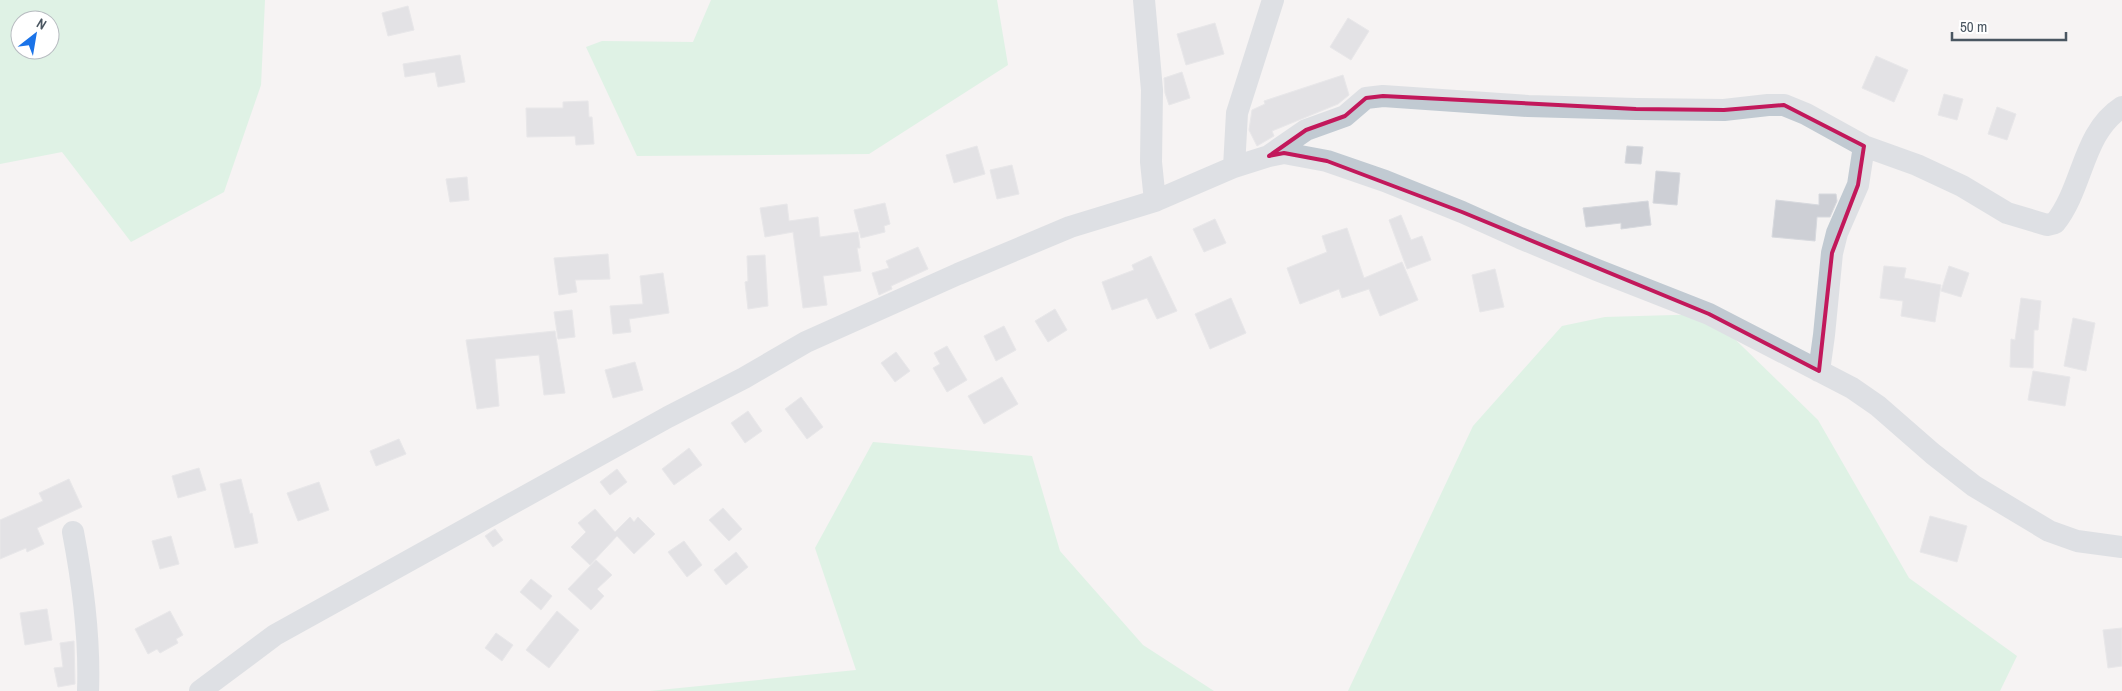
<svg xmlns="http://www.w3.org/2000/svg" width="2122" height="691" viewBox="0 0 2122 691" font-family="'Archivo Narrow',sans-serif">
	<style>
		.green { fill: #c3f1d5; fill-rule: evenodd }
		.building { fill: #cdcfd5; stroke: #d7d9de }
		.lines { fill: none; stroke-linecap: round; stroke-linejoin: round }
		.minor { stroke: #c1cad2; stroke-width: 22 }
		.marked { fill: none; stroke: #c2185b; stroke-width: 4; stroke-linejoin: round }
	</style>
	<rect width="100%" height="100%" fill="#f5f3f3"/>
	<path class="green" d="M0 0H265L261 85 224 192 131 242 62 152 0 164ZM20 20H50V50H20Z
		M711 0H997L1008 65 869 154 637 156 586 47 602 41 693 42Z
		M1709 314 1818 420 1909 578 2017 656 2000 691H1348L1473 426 1562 326 1605 317Z
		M873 442 1032 456 1060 551 1143 645 1214 691H650L856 670 815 548Z"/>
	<path class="building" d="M408 6 414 30 388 36 382 13Z
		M1348 18 1369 31 1351 60 1330 47Z
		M1215 23 1224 54 1186 65 1177 34Z
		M460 55 465 82 438 87 435 72 405 77 403 64Z
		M1876 56 1908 70 1894 102 1862 88Z
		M1182 72 1190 98 1169 105 1165 93 1164 78Z
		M1343 75 1349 95 1338 104 1272 131 1274 136 1257 146 1249 130 1252 110 1265 104 1264 101Z
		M1944 94 1963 99 1957 120 1938 115Z
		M588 101 589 117H592L594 144 576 145 575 136 527 137 526 108H563V102Z
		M1997 107 2016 114 2007 140 1988 134Z
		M977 146 985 174 954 183 946 155Z
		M1627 146 1643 147 1641 164 1625 163Z
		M1012 165 1019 194 997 199 990 170Z
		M1656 171 1680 173 1677 205 1653 203Z
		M467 177 469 200 450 202 446 179Z
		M1819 194H1836L1837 201 1830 217H1817L1815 241 1772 237 1776 200 1819 205Z
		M1648 201 1651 225 1621 229V223L1586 227 1583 208Z
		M885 203 890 224 884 226 885 232 861 238 854 210Z
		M787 204 789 221 818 217 820 237 858 232 860 248H857L861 271 823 276 827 305 803 308 793 232 765 237 760 208Z
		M1401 215 1411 240 1422 236 1431 260 1407 269 1389 220Z
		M1215 219 1226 243 1204 252 1193 229Z
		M1347 228 1364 278 1402 262 1418 300 1380 316 1369 289 1342 298 1339 289 1300 304 1287 268 1327 252 1322 236Z
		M918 247 928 269 891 286 892 289 879 295 872 273 889 268 886 261Z
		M608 254 610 279 575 280 577 292 559 295 554 258Z
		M765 255 768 306 748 309 745 282 748 281 747 256Z
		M1151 256 1177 311 1157 319 1147 298 1112 310 1102 282 1134 270 1132 265Z
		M1884 266 1906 268 1904 278 1941 285 1935 322 1901 316 1903 301 1880 298Z
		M1949 266 1969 273 1961 297 1941 291Z
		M1495 269 1504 307 1480 312 1472 275Z
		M663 273 669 313 629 319 631 332 613 334 610 306 643 304 640 276Z
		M1231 298 1246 333 1210 349 1195 314Z
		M2021 298 2041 301 2038 330H2034L2033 368 2010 367 2011 339 2015 340Z
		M1055 309 1067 330 1048 342 1035 321Z
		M572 310 575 337 558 339 554 312Z
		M2073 318 2095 323 2086 371 2064 366Z
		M1004 326 1016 350 996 361 984 336Z
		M555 331 565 393 544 395 539 355 495 359 499 406 477 409 466 340Z
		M947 346 967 380 947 392 933 368 940 364 934 353Z
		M896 352 910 371 895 382 881 363Z
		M635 362 643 390 613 398 605 370Z
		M2033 371 2070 377 2065 406 2028 400Z
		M1002 377 1018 404 984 424 968 396Z
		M801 397 823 427 807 439 785 409Z
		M748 411 762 431 745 443 731 423Z
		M399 439 406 454 376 466 370 451Z
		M689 448 702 465 674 485 662 469Z
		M199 468 206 490 178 498 172 476Z
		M617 469 627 482 610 495 600 482Z
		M69 479 82 507 37 528 44 544 27 552 26 548 0 559V520L43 501 39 493Z
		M241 479 250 514 252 513 258 543 235 548 220 484Z
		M319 482 329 510 298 521 287 493Z
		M723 508 742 529 729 541 709 520Z
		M595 509 615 532 630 517 634 522 638 517 655 534 634 554 617 536 590 565 571 547 586 532 578 523Z
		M1930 516 1967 526 1957 562 1920 552Z
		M495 529 503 540 493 547 485 536Z
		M171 536 179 564 160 569 152 541Z
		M684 541 702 565 687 577 668 552Z
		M736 552 748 567 726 585 714 570Z
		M596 560 612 575 597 589 604 596 591 610 568 589Z
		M531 579 552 596 541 610 520 592Z
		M47 609 52 640 25 645 20 613Z
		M170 611 183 635 176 639 178 643 160 653 157 649 148 654 135 629Z
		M557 611 579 630 549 668 526 650Z
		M2122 628V666L2108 668 2103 630Z
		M496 633 513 645 502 661 485 648Z
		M74 641 75 684 58 687 54 668 63 667 60 643Z"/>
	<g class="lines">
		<path class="minor" d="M1144 0 1152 90 1151 162 1155 201
			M1270 155 1306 130 1345 116 1366 98 1383 96 1528 106 1636 109 1724 110 1768 105H1784L1806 114 1864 146 1917 165 1962 186 2007 213 2047 225 2055 223C2084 186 2082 133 2122 107
			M1234 167 1237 113 1273 0
			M1819 371 1824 335 1832 253 1837 233 1858 185 1864 146
			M73 532C83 584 90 638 88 691
			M200 691 275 635 668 417 744 378 806 342 958 274 1070 227 1155 201 1234 167 1269 156 1284 153 1327 161 1385 181 1462 212 1520 238 1597 270 1709 314 1852 388 1878 406 1933 454 1974 486 2049 531 2077 541 2122 547"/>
	</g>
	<path d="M0 0H2122V691H0ZM1383 96 1636 109 1724 110 1784 105 1864 146 1858 185 1832 253 1819 371 1709 314 1462 212 1327 161 1284 153 1269 156 1306 130 1345 116 1366 98Z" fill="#f5f3f3" fill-opacity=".55" fill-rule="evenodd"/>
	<path class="marked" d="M1383 96 1636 109 1724 110 1784 105 1864 146 1858 185 1832 253 1819 371 1709 314 1462 212 1327 161 1284 153 1269 156 1306 130 1345 116 1366 98Z"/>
	<g transform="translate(35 35) rotate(31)"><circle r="24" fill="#ffffff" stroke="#b7bbc0"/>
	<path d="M0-4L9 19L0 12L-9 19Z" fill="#1a73e8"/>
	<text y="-8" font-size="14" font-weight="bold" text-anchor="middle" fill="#4a5661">N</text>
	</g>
	<path d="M1952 32v8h114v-8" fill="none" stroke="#4a5661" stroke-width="2.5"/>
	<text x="1960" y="32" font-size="15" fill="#4a5661" stroke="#ffffff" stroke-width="4" paint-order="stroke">50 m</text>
</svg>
